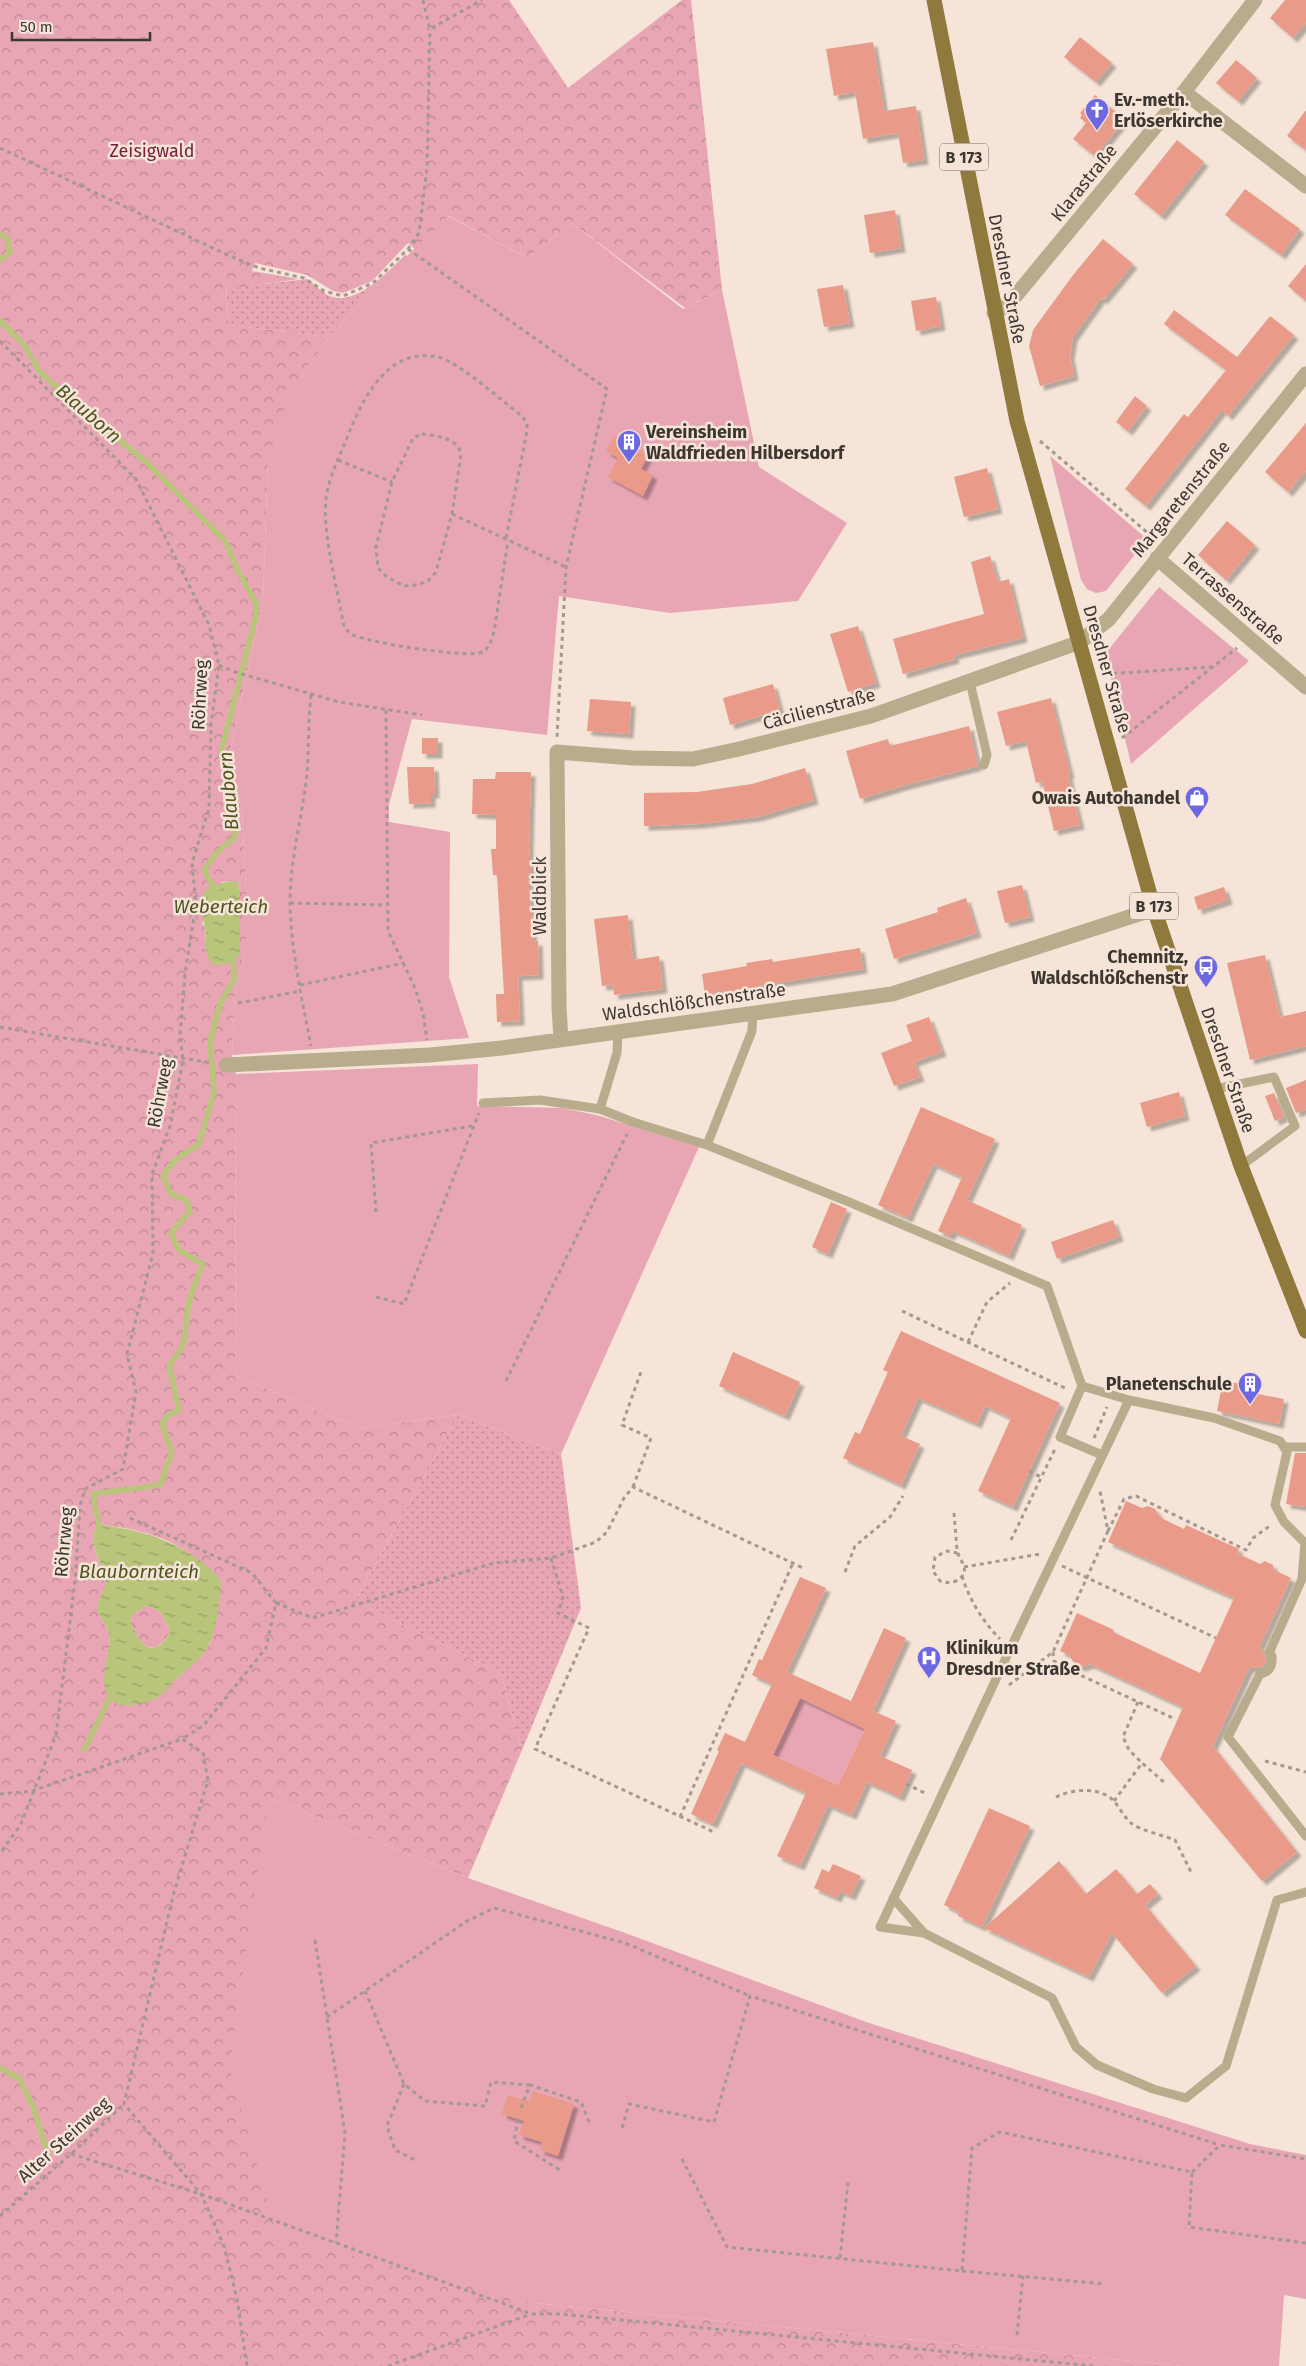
<svg xmlns="http://www.w3.org/2000/svg" width="1306" height="2366" viewBox="0 0 1306 2366" font-family="'Fira Sans',sans-serif">
	<style>
		.grass { fill: url(#grass-dots) }
		.forest { fill: url(#forest-crowns); fill-rule: evenodd }
		.green { fill: #e8a6b4 }
		.water { fill: url(#water-ripples); fill-rule: evenodd }
		.lines { fill: none; stroke-linecap: round; stroke-linejoin: round }
		.stream { stroke: #b8c57b; stroke-width: 5.5 }
		.building { fill: #e99a89; fill-rule: evenodd; filter: url(#shadow) }
		.path { stroke: #a5988f; stroke-width: 3; stroke-dasharray: 4 4; stroke-linecap: butt }
		.lane { stroke: #b8ac8d; stroke-width: 9 }
		.street { stroke: #b8ac8d; stroke-width: 15 }
		.primary { stroke: #90793d; stroke-width: 15 }
		.labels { text-anchor: middle; stroke-width: 5; stroke-linejoin: round; paint-order: stroke }
		.shield { fill: #f5e4d7; stroke: #746b64; stroke-width: 1 }
		.shield-label { font-size: 16px; font-weight: bold; fill: #3d3732 }
		.poi-label { font-size: 18px; font-weight: bold; fill: #3d3732; stroke: #f5e4d7; text-anchor: start }
		.park-label { font-size: 18px; fill: #791c3c; stroke: #f5e4d7 }
		.street-label { font-size: 18px; fill: #3d3732; stroke: #f5e4d7 }
		.water-label { font-size: 19px; font-style: italic; fill: #4d551f; stroke: #f5e4d7 }
	</style>
	<defs>
		<pattern id="grass-dots" width="8" height="8" patternUnits="userSpaceOnUse" patternTransform="scale(1.25)"><rect width="8" height="8" fill="#e8a6b4"/><path d="M2 2h.1M6 6h.1" fill="none" stroke="#bd8893" stroke-width="1.8" stroke-linecap="round"/></pattern>
		<pattern id="forest-crowns" width="20" height="18" patternUnits="userSpaceOnUse" patternTransform="scale(1.25)"><rect width="20" height="18" fill="#e8a6b4"/><path d="M2 6a3 3 0 1 1 6 0M12 15a3 3 0 1 1 6 0" fill="none" stroke="#bd8893"/></pattern>
		<pattern id="water-ripples" width="26" height="14" patternUnits="userSpaceOnUse" patternTransform="scale(1.25)"><rect width="26" height="14" fill="#b8c57b"/><path d="M2 4q2-2 4 0t4 0M15 11q2-2 4 0t4 0" fill="none" stroke="#97a165"/></pattern>
		<filter id="shadow"><feDropShadow dx="4.5" dy="4.5" stdDeviation="1" flood-color="#0004"/></filter>
	</defs>
	<rect width="100%" height="100%" fill="#f5e4d7"/>
	<path class="grass" d="M405 255 408 256 363 299 329 337 229 325 226 288 307 279C315 285 324 295 333 297 357 305 390 270 405 255Z
		M458 1415 561 1454 581 1608 522 1750 501 1673 355 1601Z"/>
	<path class="forest" d="M0 0H509L568 88 682 0H691L722 290 685 308 572 223 528 258 449 216 415 249 408 243 372 281 343 293 333 291 307 275 255 263 252 271 299 279 226 289 229 325 329 337 304 372 268 460 263 599 229 756 242 813 246 888V947L235 992 232 1055 236 1074 235 1375 358 1428 458 1415 355 1601 501 1673 522 1750 468 1878 268 1798 534 2303 1184 2366H0ZM237 881 240 890 205 950V928L202 923 222 882ZM97 1525C123 1526 156 1533 179 1547 195 1556 208 1569 221 1581L210 1643 202 1656 175 1680 104 1681C106 1669 111 1647 109 1635 108 1625 97 1616 98 1606 98 1597 107 1591 105 1580 101 1563 87 1542 97 1525Z
		M146 1606C162 1610 164 1616 170 1631 165 1642 160 1647 147 1648L138 1637 130 1622 133 1614Z"/>
	<path class="green" d="M448 216 528 258 572 223 683 309 722 290 759 467 847 523 798 601 670 613 559 596 547 735 412 719 389 805V822L450 832 449 977 469 1038 232 1055 235 992 246 947V888L242 813 229 756 263 599 268 460 282 414 304 372 329 337 363 299Z
		M1050 456 1147 539 1106 591 1096 593 1087 589 1081 580Z
		M1159 587 1249 661 1131 764 1105 654Z
		M478 1064 477 1106 563 1108 600 1116 699 1147 561 1454 458 1415 358 1428 235 1375 236 1074Z
		M800 1698 865 1729 838 1785 773 1755Z
		M268 1798 468 1878 628 1934 869 2023 1250 2144 1306 2155V2299L1284 2295 1279 2366H1184L534 2303 278 2236 229 2069Z"/>
	<path class="water" d="M237 881 240 890V955L228 964 212 965C210 961 207 956 206 951 203 944 207 936 205 928 197 895 199 884 237 881Z
		M97 1525C141 1528 193 1545 221 1581 220 1600 217 1627 209 1644 202 1660 188 1668 175 1680 169 1686 164 1695 156 1698 145 1704 119 1711 110 1698 96 1680 112 1655 109 1635 108 1627 101 1619 98 1611 95 1600 106 1593 105 1582 103 1563 86 1543 97 1525ZM146 1606C162 1610 164 1616 170 1631 165 1642 160 1648 147 1648L138 1637 130 1622 133 1614Z"/>
	<g class="lines">
		<path class="stream" d="M0 234 7 237 10 252 0 260
			M0 321 24 345 39 371 77 406 145 461 226 542 238 571 256 603V616L221 752 235 837 216 853 204 870 214 888 219 887
			M100 1531 93 1494 160 1485 172 1452 162 1424 167 1416 179 1410 169 1365C191 1340 182 1337 188 1308 190 1293 197 1278 203 1264L179 1250 171 1233 190 1211 186 1200 171 1194 163 1176 174 1161 199 1144 214 1092 210 1041 220 1004 234 980 233 953
			M84 1750 113 1691
			M0 2068 20 2079 33 2107 49 2157"/>
	</g>
	<path class="building" d="M1285 0H1306V23L1293 38 1270 18Z
		M1080 37 1112 63 1096 82 1064 57Z
		M873 42 884 111 916 106 924 160 903 163 898 133 863 139 855 92 834 96 826 49Z
		M1236 60 1257 78 1238 101 1216 83Z
		M1095 95 1125 119 1095 156 1073 139 1086 123 1080 118 1082 115 1080 113Z
		M1306 110V150L1287 136Z
		M1177 140 1204 162 1161 216 1134 194Z
		M1245 189 1300 229 1281 255 1225 215Z
		M895 210 901 248 870 253 864 215Z
		M1103 239 1133 264 1103 300 1101 298 1073 337 1070 355 1074 376 1040 386 1029 346 1033 330 1073 275Z
		M1306 264V301L1288 286Z
		M843 285 850 323 824 327 817 289Z
		M936 297 941 326 916 331 911 301Z
		M1174 310 1237 357 1270 316 1294 335 1228 416 1222 410 1146 506 1125 489 1184 414 1188 417 1226 370 1164 324Z
		M1135 396 1147 406 1128 431 1116 422Z
		M1306 423V471L1288 492 1265 472Z
		M614 436 649 454 641 469 653 475 643 496 608 477 618 458 606 451Z
		M987 468 998 509 964 517 954 477Z
		M1227 521 1255 545 1226 580 1198 555Z
		M990 556 998 582 1009 579 1023 638 954 655 955 659 903 674 893 639 984 614 971 562Z
		M858 626 876 683 848 692 830 634Z
		M773 684 780 710 730 725 723 698Z
		M1051 698 1070 774 1068 775 1080 825 1054 831 1042 781 1036 783 1026 741 1006 746 997 712Z
		M590 699 631 702 629 734 587 731Z
		M969 726 978 766 902 786 860 799 846 751 888 739 890 746Z
		M422 738H438V754H422Z
		M407 767H434L435 794H431V803L409 804Z
		M805 768 814 800 757 817 698 824 644 826V793L697 792 752 784Z
		M496 772H531L529 847 531 873 528 874 533 942 538 941 539 975 518 976 520 1021 497 1022 496 994H504L497 875H493L491 849H496V815L472 814 473 779H495Z
		M1022 885 1030 917 1005 923 997 891Z
		M1224 887 1228 900 1198 910 1194 897Z
		M966 898 977 933 894 959 885 929 938 912 937 908Z
		M628 915 633 960 659 956 663 989 614 995 613 985 602 986 594 919Z
		M860 948 863 969 705 995 702 974 747 966 746 963 772 959 773 962Z
		M1265 955 1280 1017 1306 1011V1046L1250 1060 1227 963Z
		M929 1017 942 1052 914 1062 920 1077 894 1086 881 1053 912 1041 906 1025Z
		M1306 1080V1109L1296 1113 1286 1088Z
		M1179 1092 1185 1116 1147 1127 1140 1103Z
		M1274 1093 1284 1117 1275 1121 1265 1096Z
		M921 1107 995 1139 967 1200 1022 1225 1009 1256 953 1231 950 1236 938 1231 962 1177 933 1164 908 1218 878 1205Z
		M831 1202 847 1209 828 1254 812 1247Z
		M1113 1220 1119 1237 1057 1259 1051 1242Z
		M901 1331 1060 1403 1013 1507 978 1491 1011 1418 985 1406 977 1424 918 1398 901 1436 920 1444 901 1485 843 1458 855 1432 860 1434 888 1372 883 1370Z
		M733 1352 800 1382 785 1416 719 1386Z
		M1223 1380 1249 1386 1248 1392 1284 1399 1279 1424 1217 1411Z
		M1295 1453H1306V1507L1286 1504Z
		M1126 1501 1142 1508 1148 1506 1155 1509 1161 1518 1184 1529 1186 1525 1239 1549 1237 1553 1260 1564 1265 1561 1273 1565 1274 1570 1291 1578 1260 1646 1266 1659 1265 1663 1262 1667 1249 1668 1213 1746 1297 1852 1262 1881 1160 1759 1183 1707 1090 1664 1081 1667 1074 1663 1069 1655 1060 1651 1077 1613 1114 1630 1113 1632 1200 1673 1234 1598 1108 1542Z
		M800 1577 826 1588 787 1672 851 1701 884 1628 906 1638 873 1711 896 1721 880 1756 912 1770 900 1797 867 1782 852 1815 828 1805 800 1866 777 1856 806 1793 741 1763 713 1824 691 1814 719 1751 717 1750 725 1733 745 1742 772 1684 752 1675 759 1659 762 1660ZM800 1698 865 1729 838 1785 773 1755Z
		M989 1808 1030 1826 982 1927 958 1916 959 1912 944 1905Z
		M1059 1861 1086 1894 1116 1869 1137 1894 1150 1884 1158 1894 1145 1905 1196 1966 1162 1993 1112 1933 1089 1977 984 1928Z
		M833 1864 861 1876 851 1896 840 1891 837 1898 814 1888 822 1869 829 1872Z
		M533 2091 574 2104 558 2156 540 2150 542 2142 519 2135 524 2121 502 2114 508 2095 530 2102Z"/>
	<g class="lines">
		<path class="path" d="M423 0 430 29 482 0
			M0 148 230 256 259 268 304 278 324 291 343 296 373 283 408 249 419 233 427 168 430 29
			M408 249 607 389 566 567 557 737
			M0 341 136 479 209 625 219 665 211 724 209 808 192 863 196 904 185 974 180 1035 183 1060 170 1126 152 1174 153 1253 127 1354 136 1392 123 1469 85 1489 80 1506 75 1581 56 1735 20 1826 0 1853
			M422 434C436 436 457 437 461 454L452 514 436 572 428 581 417 585 404 586 387 577 378 568 376 547 392 482 413 438Z
			M1040 441 1155 539
			M338 460 392 482
			M452 514 566 567
			M506 538 527 431V424L522 416C503 402 459 362 438 357 384 346 360 405 344 445 337 462 328 480 326 499 322 532 338 592 344 627 347 630 349 633 353 635 371 643 459 657 479 653 489 651 491 641 494 632L508 540
			M219 665 235 672 339 702 422 715
			M1105 674 1213 667
			M311 695C308 721 309 748 307 774 302 818 290 859 290 903 291 951 302 999 311 1046
			M386 710 388 931 415 988 423 1013 427 1040
			M1122 738 1237 648
			M290 903 387 905
			M300 985 404 963
			M238 1003 301 991
			M0 1027 211 1063
			M376 1212 371 1143 472 1126
			M376 1297 404 1304 479 1113
			M902 1311 1067 1389
			M968 1342 987 1302 1010 1283
			M506 1381 627 1134
			M1094 1438 1107 1407
			M1029 1471 1041 1477
			M633 1487 651 1438 622 1425 642 1369
			M954 1513C955 1525 956 1537 957 1550 958 1560 974 1571 956 1581 951 1583 946 1583 940 1581L933 1571 935 1557 947 1551 957 1553
			M130 1518 252 1573 276 1603 266 1648 203 1726 182 1739 203 1753 208 1780 174 1892 124 2104 201 2194 224 2246 237 2299 247 2366
			M1108 1531 1124 1499 1136 1496 1246 1550 1253 1538 1271 1525
			M1011 1540 1055 1449
			M551 1558 563 1597 558 1613 589 1628 535 1749 716 1833
			M1062 1566 1216 1638
			M964 1567 1040 1554
			M845 1572 855 1546 890 1517 903 1496
			M962 1576C969 1599 983 1622 1000 1639
			M276 1603 313 1618 494 1563 551 1558 596 1542 607 1532 624 1498 633 1487 803 1568
			M1053 1652 1054 1661 1065 1668 1175 1719
			M1009 1685 1053 1652 1108 1531 1100 1491
			M1138 1702 1123 1737 1129 1750 1142 1763
			M1265 1761 1306 1772
			M906 1784 927 1794
			M0 1794 32 1791 182 1739
			M1056 1797C1073 1789 1099 1786 1114 1801 1120 1808 1124 1817 1131 1823 1142 1831 1162 1835 1175 1840L1191 1872
			M1114 1801 1142 1763 1165 1783
			M680 1817 793 1563
			M315 1940 345 2133 336 2243
			M365 1991 404 2084 425 2101 485 2106 491 2082 530 2085
			M327 2017 467 1921 494 1908 625 1943 750 1996
			M404 2084 387 2126 395 2150 415 2160
			M521 2108 530 2085 581 2102 589 2122
			M518 2119 514 2141 563 2172
			M622 2128 629 2104 714 2122 750 1996 1220 2145
			M71 2154 201 2194 532 2314H560L1093 2366
			M682 2159 727 2247 962 2271 972 2148 1000 2132 1192 2172 1189 2227 1306 2243
			M1192 2172 1220 2145 1306 2159
			M0 2216 71 2154 124 2104
			M840 2258 848 2182
			M962 2271 1105 2284
			M1017 2335 1023 2276
			M388 2366 531 2314"/>
		<path class="lane" d="M970 682 987 755 984 765
			M618 1031 617 1053 600 1109 633 1122 707 1145 752 1031 753 1012
			M1215 1089 1274 1077 1295 1126 1241 1166
			M483 1103 540 1100 600 1109
			M707 1145 849 1202 1047 1286 1082 1386
			M1129 1400 1012 1645 880 1927 924 1933 1052 1998 1076 2047 1097 2065 1153 2089 1186 2098 1226 2066 1277 1900 1306 1892
			M1284 1447H1306
			M1102 1455 1060 1437 1082 1386 1129 1400 1214 1418 1280 1441 1287 1452 1275 1505 1284 1522 1305 1543 1302 1579 1269 1653 1272 1656C1273 1666 1270 1672 1260 1674L1228 1737 1306 1836
			M893 1898 924 1933"/>
		<path class="street" d="M1184 92 1306 186
			M994 313 1008 305 1184 92 1255 0
			M1157 558 1306 687
			M561 1040 559 1007 557 752 633 758 693 759 739 749 871 716 1080 642 1109 619 1306 374
			M226 1065 430 1055 502 1048 892 994 1154 909"/>
		<path class="primary" d="M934 0 1017 421 1154 909 1241 1166 1306 1331"/>
	</g>
	<defs>
		<symbol id="church-pin" viewBox="-11 -11 22 30"><path d="M0 17L-7.5 6A9.5 9.5 0 1 1 7.5 6Z" fill="#6d68e2" stroke="#f5e4d7"/><path d="M-1.2-6h2.4v3.5h3.3v2.4h-3.3V6h-2.4V-.1h-3.3v-2.4h3.3Z" fill="#fff"/></symbol>
		<symbol id="building-pin" viewBox="-11 -11 22 30"><path d="M0 17L-7.5 6A9.5 9.5 0 1 1 7.5 6Z" fill="#6d68e2" stroke="#f5e4d7"/><path d="M-4-6H4V6H1V3H-1V6H-4ZM-2.5-4.3h1.7v1.8h-1.7ZM.8-4.3h1.7v1.8H.8ZM-2.5-1h1.7V.8h-1.7ZM.8-1h1.7V.8H.8Z" fill="#fff"/></symbol>
		<symbol id="shop-pin" viewBox="-11 -11 22 30"><path d="M0 17L-7.5 6A9.5 9.5 0 1 1 7.5 6Z" fill="#6d68e2" stroke="#f5e4d7"/><path d="M-5-2.5h2.3a2.7 3.5 0 0 1 5.4 0H5L5.5 6h-11ZM-1.5-2.5h3a1.5 2.3 0 0 0-3 0Z" fill="#fff"/></symbol>
		<symbol id="bus-pin" viewBox="-11 -11 22 30"><path d="M0 17L-7.5 6A9.5 9.5 0 1 1 7.5 6Z" fill="#6d68e2" stroke="#f5e4d7"/><path d="M-5-6H5V4H4V6H2V4H-2V6H-4V4H-5ZM-3.5-4V0h7V-4ZM-3.5 1.2v1.5H-2V1.2ZM2 1.2v1.5H3.5V1.2Z" fill="#fff"/></symbol>
		<symbol id="hospital-pin" viewBox="-11 -11 22 30"><path d="M0 17L-7.5 6A9.5 9.5 0 1 1 7.5 6Z" fill="#6d68e2" stroke="#f5e4d7"/><path d="M-5-5h3v3.5h4V-5h3V5h-3V1.5h-4V5h-3Z" fill="#fff"/></symbol>
	</defs>
	<g fill-rule="evenodd">
		<use href="#church-pin" x="1083" y="96" width="28" height="38"/>
		<use href="#building-pin" x="615" y="428" width="28" height="38"/>
		<use href="#shop-pin" x="1183" y="784" width="28" height="38"/>
		<use href="#bus-pin" x="1192" y="953" width="28" height="38"/>
		<use href="#building-pin" x="1236" y="1370" width="28" height="38"/>
		<use href="#hospital-pin" x="915" y="1644" width="28" height="38"/>
	</g>
	<g class="labels">
		<g class="shield">
			<rect x="940" y="143.5" width="48" height="27" rx="4"/>
			<rect x="1130" y="892.5" width="48" height="27" rx="4"/>
		</g>
		<g class="shield-label">
			<text x="964" y="163">B 173</text>
			<text x="1154" y="912">B 173</text>
		</g>
		<g class="poi-label">
			<text x="1114" y="106">Ev.-meth.<tspan x="1114" dy="21">Erlöserkirche</tspan></text>
			<text x="646" y="438">Vereinsheim<tspan x="646" dy="21">Waldfrieden Hilbersdorf</tspan></text>
			<text x="1180" y="804" text-anchor="end">Owais Autohandel</text>
			<text x="1188" y="963" text-anchor="end">Chemnitz,<tspan x="1188" dy="21">Waldschlößchenstr</tspan></text>
			<text x="1232" y="1390" text-anchor="end">Planetenschule</text>
			<text x="946" y="1654">Klinikum<tspan x="946" dy="21">Dresdner Straße</tspan></text>
		</g>
		<g class="park-label">
			<text x="152" y="157">Zeisigwald</text>
		</g>
		<g class="street-label">
			<text transform="translate(1084 183) rotate(-51)" y="6">Klarastraße</text>
			<text transform="translate(1007 279) rotate(79)" y="6">Dresdner Straße</text>
			<text transform="translate(1181 499) rotate(-51)" y="6">Margaretenstraße</text>
			<text transform="translate(1233 599) rotate(41)" y="6">Terrassenstraße</text>
			<text transform="translate(1107 669) rotate(74)" y="6">Dresdner Straße</text>
			<text transform="translate(200 695) rotate(-87)" y="6">Röhrweg</text>
			<text transform="translate(819 709) rotate(-15)" y="6">Cäcilienstraße</text>
			<text transform="translate(540 896) rotate(-90)" y="6">Waldblick</text>
			<text transform="translate(694 1002) rotate(-8)" y="6">Waldschlößchenstraße</text>
			<text transform="translate(1228 1070) rotate(71)" y="6">Dresdner Straße</text>
			<text transform="translate(160 1093) rotate(-79)" y="6">Röhrweg</text>
			<text transform="translate(64 1542) rotate(-85)" y="6">Röhrweg</text>
			<text transform="translate(64 2140) rotate(-42)" y="6">Alter Steinweg</text>
		</g>
		<g class="water-label">
			<text transform="translate(89 413) rotate(41)" y="7">Blauborn</text>
			<text transform="translate(228 791) rotate(-95)" y="7">Blauborn</text>
			<text x="221" y="913">Weberteich</text>
			<text x="139" y="1578">Blaubornteich</text>
		</g>
	</g>
	<path d="M12 32v8h138v-8" fill="none" stroke="#3d3732" stroke-width="2.5"/>
	<text x="20" y="32" font-size="15" fill="#3d3732" stroke="#f5e4d7" stroke-width="4" paint-order="stroke">50 m</text>
</svg>
